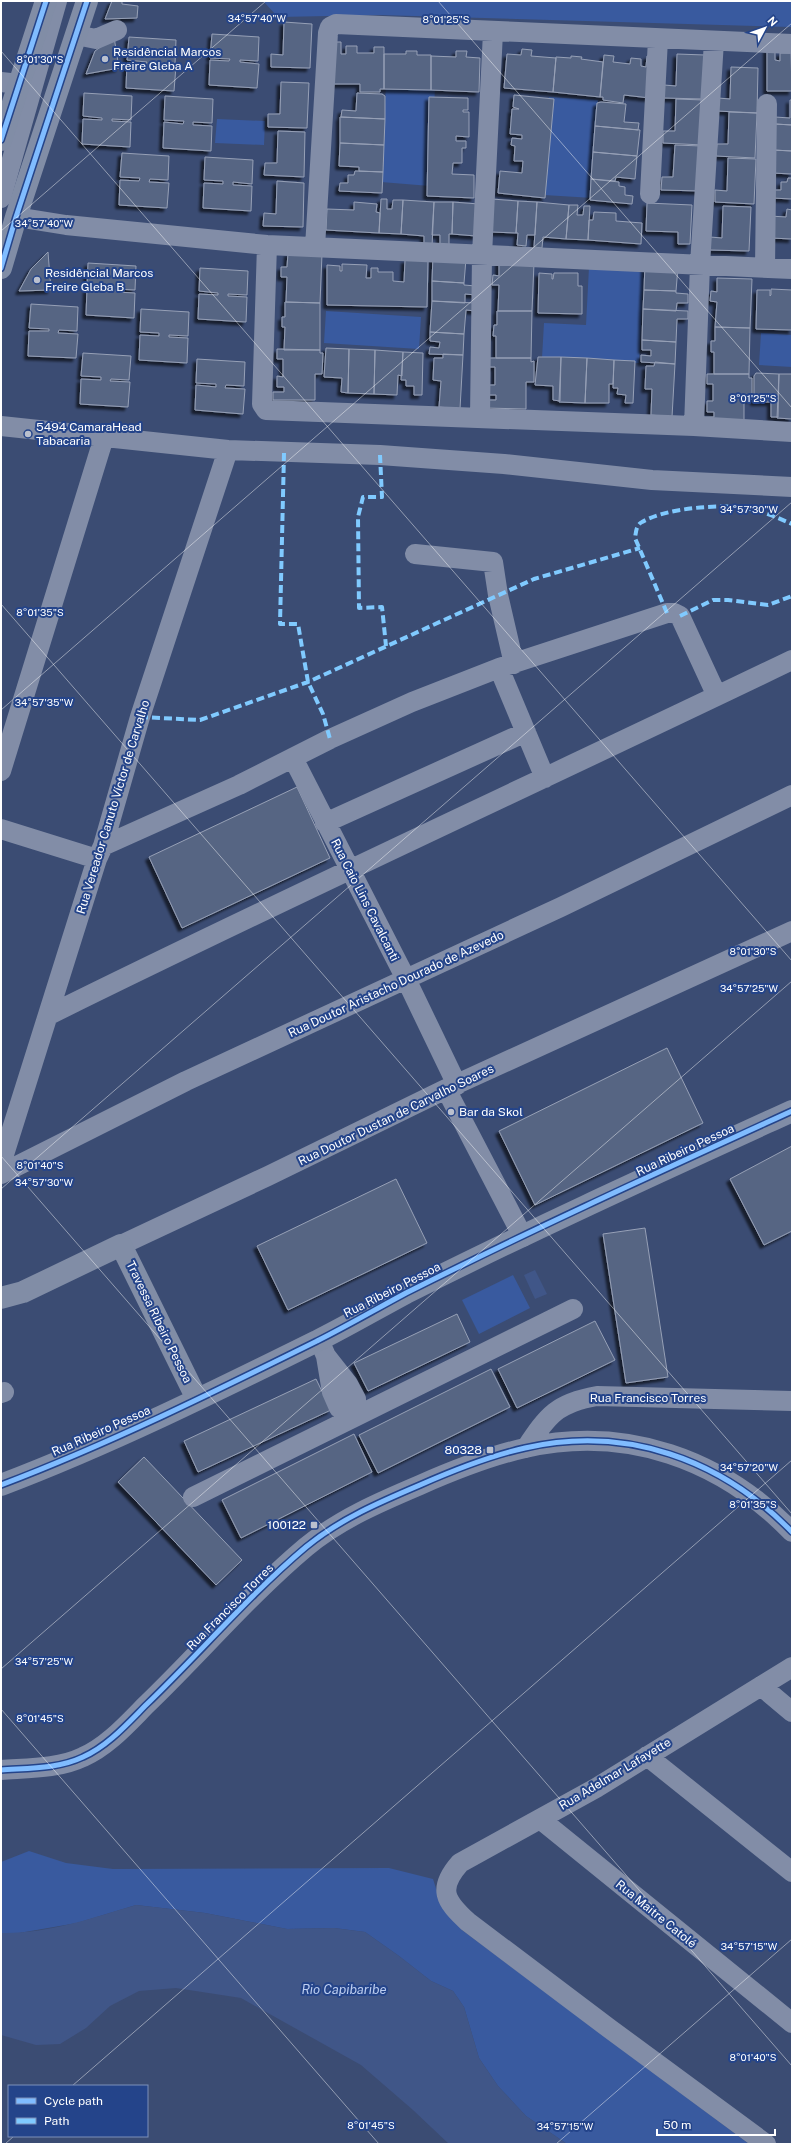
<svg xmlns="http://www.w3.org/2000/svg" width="793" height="2145" viewBox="0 0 793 2145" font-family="'Public Sans',sans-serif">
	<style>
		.green { fill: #395a9f }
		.water { fill: #405688 }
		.building { fill: #576583; stroke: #96a0b6; filter: url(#shadow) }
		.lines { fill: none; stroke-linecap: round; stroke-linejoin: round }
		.minor { stroke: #828da7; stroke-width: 20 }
		.major { stroke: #818da6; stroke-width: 22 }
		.quiet { stroke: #80caff; stroke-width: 4; stroke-dasharray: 8 4; stroke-linecap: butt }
		.cycleway-casing { stroke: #24448a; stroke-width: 8 }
		.cycleway { stroke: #80bcff; stroke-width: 5 }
		.ticks { fill: none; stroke: #fff; stroke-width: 1; stroke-opacity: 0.45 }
		.poi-dot { fill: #bac0ce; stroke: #24448a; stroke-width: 1.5 }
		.labels { text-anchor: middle; stroke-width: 4; stroke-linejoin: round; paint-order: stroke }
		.poi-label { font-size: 12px; fill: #fff; stroke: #24448a; text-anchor: start }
		.street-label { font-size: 12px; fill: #fff; stroke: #24448a }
		.water-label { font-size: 13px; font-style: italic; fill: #bdcef1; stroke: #24448a }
		.ticks-label { font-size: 10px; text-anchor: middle; fill: #fff; stroke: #24448a; stroke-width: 4; stroke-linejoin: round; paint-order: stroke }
	</style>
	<defs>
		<filter id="shadow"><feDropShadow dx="-3.5" dy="3.5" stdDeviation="1" flood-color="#0009"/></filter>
	</defs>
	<rect width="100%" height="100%" fill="#3b4c73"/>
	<path class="green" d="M263 1H792V27L379 15 278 17Z
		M386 85 435 88 430 186 381 182Z
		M549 97 598 100 593 198 544 195Z
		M217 119 265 121 264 145 215 143Z
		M589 267 644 269 639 363 542 358 544 323 586 325Z
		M326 311 421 317 419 349 324 343Z
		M761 333 792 335V367L759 365Z
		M513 1275 530 1308 479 1334 462 1300Z
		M29 1851 66 1863 113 1869 389 1868 433 1879 439 1898 462 1930 749 2144H567L526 2116 498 2086 479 2058 464 2007 453 1991 431 1981 399 1956 365 1932 334 1928 287 1929 205 1913 136 1905 77 1923 19 1933H1V1862Z"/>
	<path class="water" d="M535 1270 547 1294 535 1299 524 1275Z
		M136 1905 205 1913 287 1929 334 1928 365 1932 399 1956 431 1981 453 1991 464 2007 479 2058 498 2086 526 2116 567 2144H449L413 2110 361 2065 241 1998 176 1988 139 1991 110 2006 86 2028 60 2044 36 2045 1 2035V1933C47 1934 92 1918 136 1905Z"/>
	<path class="building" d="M112 1H122V4L138 6 137 18 105 19Z
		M284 22 312 24 310 68 271 67V54L283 55Z
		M212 34 259 37 258 61 240 60V62L259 64 257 88 209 85 210 60 229 61 230 59 210 58Z
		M114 37 119 68 86 74 95 51Z
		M129 37 176 40 175 64 157 63V65L176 66 174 91 126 88 127 63 146 64 147 62 127 60Z
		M333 42H341V54H346V46H357V53H374V47H384V89H380V92H360V84H333Z
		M522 49 532 50 531 56 556 58 553 92 504 88 507 54 521 55Z
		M767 49H775V60L780 61V53H791L792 91H767Z
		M406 51H417V55H431V90L384 89V54H406Z
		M456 51H467L466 57 480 58 479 92 431 90V56L456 57Z
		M677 54 705 55 703 99 664 98V85L676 86Z
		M604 55 614 56 613 62 630 64 631 58 641 59V66L646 67 647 56H655L650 98 624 95 623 103 603 100V97H600Z
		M571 56 582 57 581 59 603 62 600 97 553 92 556 57 571 58Z
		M731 67 758 68 757 113 717 111 718 98 730 99Z
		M281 82 309 83 307 128 268 127V114H280Z
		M84 93 132 96 131 120 112 119V121L131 122 130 147 82 144 83 119 102 120V118L83 116Z
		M357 93 382 94 385 96V119L341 117 342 110 356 111Z
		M514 95 554 99 545 198 498 193 500 171 522 173 523 161H514L515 146 511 145 512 138 522 139V135L510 134 512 109H519L513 107Z
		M165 96 213 99 212 123 193 122V125L212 126 211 151 163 148 164 122 183 124 184 121 164 120Z
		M429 97 468 98V110H463V112H469V137L456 136V141H466V148H462V163H453L452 174 474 175V198L427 196Z
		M676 99 704 100 702 145 663 143V131H675Z
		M790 100H792V125L775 124V117L790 118Z
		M601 102 626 104 624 122 639 123 638 130 595 126 597 103Z
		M729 112 757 113 755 158 716 156 717 144H728Z
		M340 117 385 119 384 145 340 143Z
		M775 124 792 125V151L773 150Z
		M595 126 640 130 637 156 593 152Z
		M278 131 305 132 304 177 264 175 265 163H277Z
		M340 143 384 145 383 172 359 171V167L339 166Z
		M675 145 702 146 701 191 661 190 662 177H673Z
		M773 150 792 151V178V174L772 173Z
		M593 152 637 156 635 179 616 177 615 181 591 179Z
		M122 153 169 156 168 180 150 179 149 182 169 183 167 208 119 205 120 180 139 181 140 178 120 177Z
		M205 157 253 160 252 184 233 182V185L252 186 251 211 203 208 204 183 223 184V181L204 180Z
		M728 158 756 159 754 204 715 202V190L727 191Z
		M355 171 383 172 382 193 339 191 340 183H348V175H354Z
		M788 178H792V199L772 198 773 190H781V182H787Z
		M591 179 619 182V186L625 187V195L633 196 632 204 590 200Z
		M277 181 304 183 303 227 263 226 264 213 276 214Z
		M381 199H387V209H392L393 200H403L401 234 379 233Z
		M492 199 518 201 516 233 492 232Z
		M403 200 434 202 432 247 424 246V236L401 234Z
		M518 201 537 202 535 235H527L526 246 517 245 518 233H516Z
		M354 202 377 204 376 212 380 213 379 233 326 230 327 209 354 210Z
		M434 202H453L452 234H449V247L440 246V235H432Z
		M453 202 479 204 476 236 452 234Z
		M537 202 569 205 566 239 543 237 542 248 534 247Z
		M647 203 692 205 690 244H678V232L646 231Z
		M569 205H578L577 215H583L584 206H590L588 240 566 239Z
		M723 206 751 207 749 251 710 250V237L722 238Z
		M787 209 792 210V239L771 238 770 216 786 217Z
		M594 212 616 213V221L642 223 641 244 588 240 589 220H593Z
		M48 252 51 290 19 291 31 269Z
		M288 253 322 254 320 303 286 302 287 277H281V267H287Z
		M433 256 466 259 464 283 432 281Z
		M405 260H428L427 307 327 305V265L340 266V271H342V264L367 265 366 278H371V268H378V272H393V281L404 282Z
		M499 261 534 263 532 311H498L499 285H492L493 275 499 276Z
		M88 263 136 266 135 290 116 289V292L135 293 134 318 86 315 87 289 106 291V288L87 287Z
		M645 264 678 267 676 291 644 290Z
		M200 268 248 271 247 295 228 294V296L247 297 246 322 198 319 199 294 218 295V293L199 291Z
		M539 273 552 274V279H553L554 273H578V286H582V314L538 313Z
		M717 278 752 279 750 328 715 327 717 302 710 301 711 291 717 292Z
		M432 281 464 283V285L476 286V295L465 294V303L432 301Z
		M771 289 792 290V330L756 329 757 290H770V296L771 295Z
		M644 290 676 291V293L688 294V303H677L676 311 643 309Z
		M432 301 476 303V311L466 310 464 334 430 332Z
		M285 302 320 303V350H284L285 327H282V317H285Z
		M31 304 78 307 77 331 59 330 58 333 78 334 76 358 28 356 29 331H49V329L29 328Z
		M141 309 189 312 188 336 169 335V337L188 338 187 363 139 360 140 335 159 336V333L140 332Z
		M643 309 688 311V319H677L676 342 642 340Z
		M497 311H532L531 358H496V336H493L494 325H497Z
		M715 327 750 328 749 374H714V352H711V341H715Z
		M430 332 464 334 463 355 429 354 430 347 439 348 440 342 430 341Z
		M642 340 676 342 675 364 641 362V355L651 356V350H642Z
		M326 348 349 349 348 393 341 392 342 378 324 377Z
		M277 349 320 350V353H323L322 374H315V400H273V392H284V387H277V376L283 377V359H277Z
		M349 349 375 350 374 394 348 393Z
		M375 350 403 352 402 376 398 375 397 395 374 394Z
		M403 352 423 353 422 395H414V386H406V380H401Z
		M83 353 131 356 129 380 111 379 110 381 130 382 128 407 80 404 81 379 101 380V377L81 376Z
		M443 354 463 355 460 409 439 407 441 381 433 380 434 358H443Z
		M538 357H561L560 401 553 400V386L535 385Z
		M561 357 587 358 585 403 559 402Z
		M489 358H531V362L534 361V382H526V409L485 408V400H496V395H489V385H495V367H489Z
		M587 358 614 360 613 384H609V403H585Z
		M197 359 245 362 244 386 226 385 225 388 245 389 243 414 195 410 196 385 216 387V384L196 383Z
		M614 360 635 361 633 403H625L626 395 617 394 618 388H613Z
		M655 362 675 364 672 417 651 415 652 389H645L646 366H654Z
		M756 373 779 374 778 417H771V402H754V376Z
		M707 374H749V378H752V399H744V425L703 417H714V412H707V401H713V384H707Z
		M779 374H792V419L777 418Z
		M297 787 330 858 182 928 149 857Z
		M667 1048 703 1123 535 1205 499 1131Z
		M792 1146V1231L764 1245 730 1179Z
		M396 1179 427 1243 288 1310 257 1246Z
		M645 1228 668 1377 626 1383 603 1234Z
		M457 1314 470 1342 368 1391 354 1363Z
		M595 1321 615 1360 517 1408 498 1369Z
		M491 1369 510 1407 378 1473 359 1435Z
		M316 1379 331 1410 198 1472 184 1441Z
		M354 1434 372 1472 241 1538 222 1500Z
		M144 1457 242 1560 216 1585 118 1482Z"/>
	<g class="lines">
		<path class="minor" d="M76 35 96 39 117 30
			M1 82 19 84
			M650 194 658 39
			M1 198 57 1
			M16 217 66 225 267 245 792 269
			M267 245 262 404 266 410 694 426 792 432
			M315 247 328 33 330 27 336 24 792 44
			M765 268 767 104
			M480 417 482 255 493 32
			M1 426 228 450 380 455 504 464 652 480 792 487
			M694 426 700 265 714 41
			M415 554 493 562 498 595 514 664
			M499 668 545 778
			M293 758 406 979 457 1085
			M1 771 104 437
			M325 823 526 732
			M1 829 97 859
			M103 846 239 785 330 739 412 702 499 668 667 613H674L680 616 717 696
			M49 1015C295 893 545 779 792 660
			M446 1089 523 1237
			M1 1164 97 859 103 846 140 717 228 450
			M1 1174 186 1081 561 907 792 795
			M121 1245 268 1176 446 1089 792 931
			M319 1340 326 1356 348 1384 356 1399 354 1416 339 1408 332 1392 326 1356
			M1 1393 4 1392
			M526 1448C548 1415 557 1403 597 1396L792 1401
			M193 1497 573 1309
			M761 1686 792 1712
			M647 1756 792 1872
			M1 1770C28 1768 58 1769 83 1757 108 1746 128 1723 147 1704 201 1652 249 1595 306 1547 340 1519 380 1502 420 1485 454 1470 489 1456 525 1448 626 1425 721 1459 792 1532
			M540 1819 792 2023
			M766 2144 610 2029 468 1922C445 1901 437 1889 460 1863L596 1788 792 1667"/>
		<path class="major" d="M1 140 46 1
			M1 268 16 217 87 1
			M1 1298 23 1292 121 1245 197 1399
			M1 1485C109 1444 214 1392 317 1341 347 1326 376 1309 406 1293 533 1229 663 1170 792 1111"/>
		<path class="quiet" d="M284 453 280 624H298L308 682 323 714 330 739
			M380 455 382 497H363L358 517 359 608 382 607 386 646
			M667 613 635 538C636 532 636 525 642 522 666 508 719 504 745 508 761 510 778 518 792 524
			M680 616 713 600H728L768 605 792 596
			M140 717 200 720 308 682 534 579 640 548"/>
		<defs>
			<path id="cycleway" d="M1 140 46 1
				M1 268 16 217 87 1
				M1 1485C109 1444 214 1392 317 1341 347 1326 376 1309 406 1293 533 1229 663 1170 792 1111
				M1 1770C28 1768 58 1769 83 1757 108 1746 128 1723 147 1704 201 1652 249 1595 306 1547 340 1519 380 1502 420 1485 454 1470 489 1456 525 1448 626 1425 721 1459 792 1532"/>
		</defs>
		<use href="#cycleway" class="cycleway-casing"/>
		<use href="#cycleway" class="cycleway"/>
	</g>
	<path class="ticks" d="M438 1 792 408M1 51 792 961M1 231 266 1M1 604 792 1514M1 710 792 23M1 1156 792 2066M1 1189 792 502M1 1669 792 981M1 1709 379 2144M72 2086 792 1460M5 2144 14 2136M556 2144 792 1939"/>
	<g class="poi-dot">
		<circle cx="105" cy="59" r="4"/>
		<circle cx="37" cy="280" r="4"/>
		<circle cx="28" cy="434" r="4"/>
		<circle cx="451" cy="1112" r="4"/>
		<rect x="486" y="1446" width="8" height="8" rx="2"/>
		<rect x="310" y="1521" width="8" height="8" rx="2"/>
	</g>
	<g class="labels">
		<g class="poi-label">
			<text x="113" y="56">Residêncial Marcos<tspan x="113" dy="14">Freire Gleba A</tspan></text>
			<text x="45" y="277">Residêncial Marcos<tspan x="45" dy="14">Freire Gleba B</tspan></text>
			<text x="36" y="431">5494 CamaraHead<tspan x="36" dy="14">Tabacaria</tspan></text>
			<text x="459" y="1116">Bar da Skol</text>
			<text x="482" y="1454" text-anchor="end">80328</text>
			<text x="306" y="1529" text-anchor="end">100122</text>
		</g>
		<g class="street-label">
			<text transform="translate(113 807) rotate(-73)" y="4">Rua Vereador Canuto Víctor de Carvalho</text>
			<text transform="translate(365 900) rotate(63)" y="4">Rua Caio Lins Cavalcanti</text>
			<text transform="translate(396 984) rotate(-25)" y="4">Rua Doutor Aristacho Dourado de Azevedo</text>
			<text transform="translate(396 1115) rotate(-26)" y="4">Rua Doutor Dustan de Carvalho Soares</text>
			<text transform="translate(685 1150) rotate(-25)" y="4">Rua Ribeiro Pessoa</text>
			<text transform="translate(392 1290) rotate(-27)" y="4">Rua Ribeiro Pessoa</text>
			<text transform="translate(159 1322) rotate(64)" y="4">Travessa Ribeiro Pessoa</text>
			<text x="648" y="1402">Rua Francisco Torres</text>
			<text transform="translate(101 1431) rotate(-24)" y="4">Rua Ribeiro Pessoa</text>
			<text transform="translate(230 1607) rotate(-45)" y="4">Rua Francisco Torres</text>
			<text transform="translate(615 1774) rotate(-31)" y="4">Rua Adelmar Lafayette</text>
			<text transform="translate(656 1914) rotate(39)" y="4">Rua Maitre Catolé</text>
		</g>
		<g class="water-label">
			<text x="344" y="1994">Rio Capibaribe</text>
		</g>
	</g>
	<g class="ticks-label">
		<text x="257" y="22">34°57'40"W</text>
		<text x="446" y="23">8°01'25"S</text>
		<text x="40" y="63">8°01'30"S</text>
		<text x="44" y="227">34°57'40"W</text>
		<text x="753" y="402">8°01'25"S</text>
		<text x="749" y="513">34°57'30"W</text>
		<text x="40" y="616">8°01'35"S</text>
		<text x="44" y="706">34°57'35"W</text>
		<text x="753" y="955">8°01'30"S</text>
		<text x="749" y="992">34°57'25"W</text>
		<text x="40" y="1169">8°01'40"S</text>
		<text x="44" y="1186">34°57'30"W</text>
		<text x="749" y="1471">34°57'20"W</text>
		<text x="753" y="1508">8°01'35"S</text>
		<text x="44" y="1665">34°57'25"W</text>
		<text x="40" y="1722">8°01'45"S</text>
		<text x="749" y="1950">34°57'15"W</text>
		<text x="753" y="2061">8°01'40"S</text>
		<text x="371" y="2129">8°01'45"S</text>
		<text x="565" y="2130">34°57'15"W</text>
	</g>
	<rect width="793" height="2145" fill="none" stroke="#ffffff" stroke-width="4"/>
	<rect x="8" y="2085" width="140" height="52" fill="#24448a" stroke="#7c8fb9"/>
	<rect x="16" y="2098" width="20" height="6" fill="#80bcff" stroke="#7c8fb9"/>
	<text x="44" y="2105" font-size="12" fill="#ffffff">Cycle path</text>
	<rect x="16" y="2118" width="20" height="6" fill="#80caff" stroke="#7c8fb9"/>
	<text x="44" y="2125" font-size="12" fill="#ffffff">Path</text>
	<g transform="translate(765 28) rotate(49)" stroke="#24448a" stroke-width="3" paint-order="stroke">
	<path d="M0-3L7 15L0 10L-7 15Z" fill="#ffffff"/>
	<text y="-6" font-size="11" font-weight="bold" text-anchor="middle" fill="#ffffff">N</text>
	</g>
	<path d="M657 2129v6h118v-6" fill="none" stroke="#ffffff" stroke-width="2"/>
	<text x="663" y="2129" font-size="12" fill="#ffffff" stroke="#24448a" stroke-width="3" paint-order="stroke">50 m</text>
</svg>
